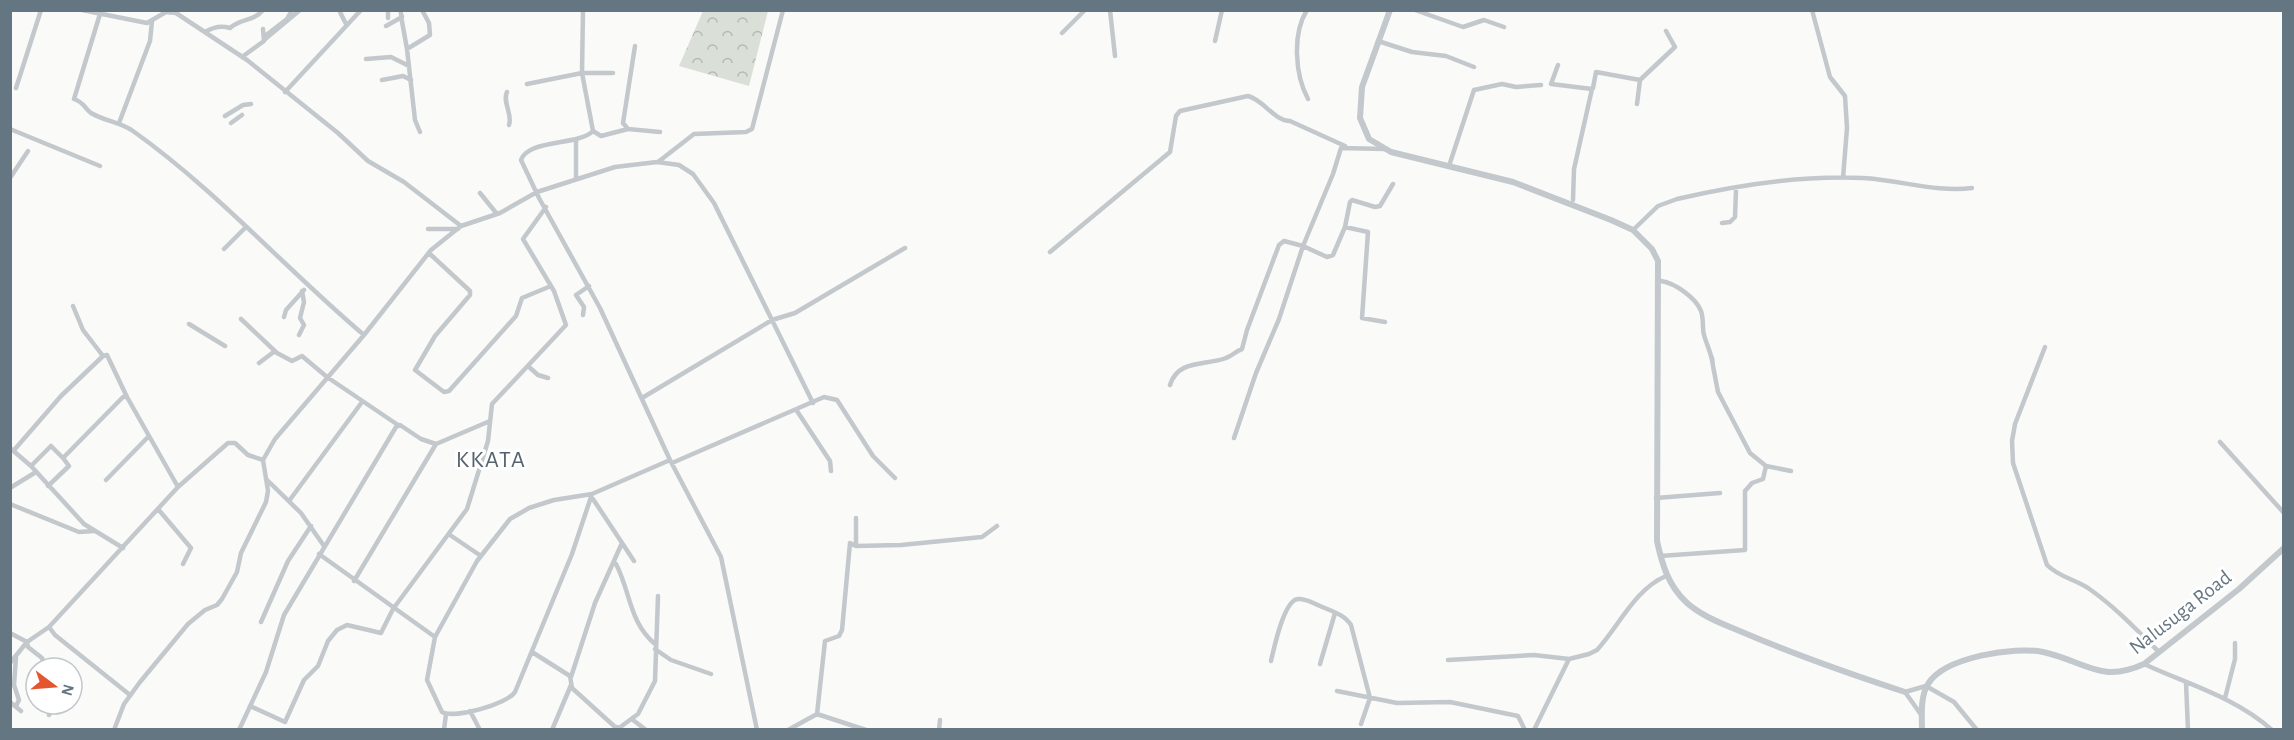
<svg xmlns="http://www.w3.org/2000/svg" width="2294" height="740" viewBox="0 0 2294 740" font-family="'Alegreya Sans',sans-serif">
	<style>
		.forest { fill: url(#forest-crowns) }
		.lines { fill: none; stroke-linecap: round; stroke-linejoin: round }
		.minor { stroke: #c3c8cc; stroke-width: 4.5 }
		.tertiary { stroke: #c3c8cc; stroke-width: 6 }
		.labels { text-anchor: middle; stroke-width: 6; stroke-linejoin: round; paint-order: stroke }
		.street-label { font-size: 21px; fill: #657683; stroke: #fff }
		.quarter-label { font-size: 24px; letter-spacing: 1.5px; fill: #57646e; stroke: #fff }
	</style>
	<defs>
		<pattern id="forest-crowns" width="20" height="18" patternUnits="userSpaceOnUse" patternTransform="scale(1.5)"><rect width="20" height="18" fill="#dadfd7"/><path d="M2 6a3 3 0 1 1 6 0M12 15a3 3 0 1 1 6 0" fill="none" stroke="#b4b9b4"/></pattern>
	</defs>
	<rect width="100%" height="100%" fill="#fafaf8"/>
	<path class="forest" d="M703 11H768L749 86 679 66Z"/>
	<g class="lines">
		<path class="minor" d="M82 10 147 23 166 12 176 13 247 60 338 133 368 161 404 182 461 226
			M339 10 346 24
			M583 10 582 73 593 131
			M1110 10 1115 56
			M1307 10C1292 34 1295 75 1308 99
			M1415 10 1463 27 1484 20 1504 27
			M1812 10 1830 77 1845 96 1847 128 1843 178
			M100 14 74 99C85 103 83 107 91 113 104 121 120 122 133 131 216 190 286 269 364 335
			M401 16 407 49 430 35 429 23 422 10
			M388 18V10
			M386 26 402 17 400 10
			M205 32C213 27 221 25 230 28 241 18 253 22 263 10
			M1062 33 1085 10
			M265 36 287 19 292 10
			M264 40 300 10
			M1215 41 1222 10
			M1378 41 1412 52 1446 56 1474 67
			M407 49 415 120 420 132
			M242 57 264 41 263 29
			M366 59 391 57 409 66
			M1558 65 1551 84 1592 89 1574 169 1573 200
			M382 80 403 76 411 80
			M527 84 582 73H613
			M16 88 41 10
			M1593 88 1596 72 1640 80 1637 104 1640 80 1675 47 1666 31
			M285 92 361 10
			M507 92C502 102 513 114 509 125
			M225 116 243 105 251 104
			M119 123 150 41 152 21
			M231 123 242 115
			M10 129 100 166
			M628 129 660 132
			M593 131C578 146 528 139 521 160L539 198 600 308 670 460 721 557 757 730
			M593 131 601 136 628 129 623 123 635 46
			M658 162 694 134 746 132 752 129 783 10
			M1449 166 1474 90 1502 84 1516 87 1541 85
			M10 178 28 151
			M576 179V139
			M480 193 497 214
			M1722 223 1730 222 1735 217 1736 190
			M1345 227 1350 202 1352 200 1375 207 1380 206 1393 184
			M428 229H458
			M1633 230 1658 206 1677 199C1737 185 1802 175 1863 178 1898 180 1940 193 1972 188
			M224 249 245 228
			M1050 252 1170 152 1176 116 1180 111 1248 96C1264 100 1274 121 1290 121L1345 146
			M429 253 470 291V295L435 336 415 370 444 392 449 391 516 316 522 298 551 286
			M1661 281C1675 283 1696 298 1701 311 1704 319 1702 328 1704 335 1707 346 1712 354 1713 366L1712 358
			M73 306 83 330 103 356
			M583 315 584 307 576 295 589 286
			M284 317 286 310 304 290
			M241 319 277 353 292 361 302 356 327 377 398 425
			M1385 322 1362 318 1368 232 1345 227 1333 255 1327 257 1303 246 1333 174 1341 148 1385 149
			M189 324 225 346
			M299 335 304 325 300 318 304 302 302 291
			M2045 347 2015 424 2012 441 2013 463 2047 565C2059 577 2074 579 2088 588 2114 606 2136 629 2159 652
			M259 363 275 351
			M528 366 538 375 548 378
			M1713 366 1718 392 1750 453 1766 466 1791 471
			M1170 385C1178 359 1205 366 1226 358 1232 356 1236 351 1242 349L1247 330 1279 245 1284 241 1303 246 1279 319 1256 373 1234 438
			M642 398 772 320 813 403
			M797 411 830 461 831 471
			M2220 442 2284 513
			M10 448 31 466 51 446 63 458 123 397H127L178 487
			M15 449 61 396 103 356 107 355 127 397
			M672 463 824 397 837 400 873 456 895 478
			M31 466 84 524 123 548
			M266 479 301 513 324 546
			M106 480 149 436
			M48 486 69 466 63 458
			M10 488 36 472
			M1656 498 1720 493
			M593 499 634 561
			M289 501 362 402
			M10 504 79 532 94 531
			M158 509 191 548 183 564
			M450 535 481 556
			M856 546V518
			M319 554 435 637 427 680 442 712C455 719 507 704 515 692L572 554 592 494
			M1660 556 1745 550V491L1752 483 1763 479 1766 466
			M613 563 616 564C631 593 629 622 655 644
			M354 581 436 444
			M261 622 288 561 311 526
			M10 633 27 642 28 647 42 658 45 668
			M435 637 477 561 510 519 529 508 554 500 592 494 670 460
			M655 649 671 660 711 674
			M532 652 570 676 572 688 614 726 619 728 638 714 655 681 658 596
			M16 657 14 685 19 700 16 706
			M1448 660 1534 655 1569 659
			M1271 661C1274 648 1284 600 1298 599 1305 598 1314 603 1320 606 1331 611 1344 614 1351 625L1370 698 1361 724
			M10 663 27 642 49 627
			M1320 664 1335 613
			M2144 664C2187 684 2235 697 2272 730
			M571 677 595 603 622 543
			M2186 683 2188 730
			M1337 691 1397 703 1450 702 1518 716 1525 730
			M130 695 55 635 49 627 178 487 228 443H235L248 455 263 460
			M2225 698 2235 659V643
			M10 702 21 711
			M250 706 285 722 304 680 318 666 328 641 337 630 347 625 381 633 393 609 467 509 488 441 492 404 566 325 554 291 523 239 546 207
			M470 711 480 730
			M817 714 825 641 839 636 842 630 850 543 856 546 901 545 982 537 997 526
			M49 715 56 704
			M1922 716 1905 692 1926 686 1954 702 1977 730
			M633 720 646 730
			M114 730 124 704 140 682 188 624 205 610 217 605 222 599 237 572 241 553 266 502 268 491 263 460 275 439 364 335 431 250 461 226 500 213 537 192 615 167 657 162 679 165 693 174 714 203 772 320 795 313 905 248
			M239 730 266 672 284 615 396 427 400 425 421 439 436 444 490 421
			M444 730 446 714
			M552 730 571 685
			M788 730 817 714 866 730
			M939 730 940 720
			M1534 730 1569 659 1589 654 1597 650C1619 626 1635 589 1666 576"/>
		<path class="tertiary" d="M1390 10 1362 87 1360 118 1369 139 1391 152 1513 182 1611 220 1633 230 1652 249 1658 261 1657 541C1662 564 1668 585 1686 602 1701 616 1723 624 1742 632 1796 655 1850 674 1905 692
			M1922 730C1922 715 1920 697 1928 684 1944 657 2015 646 2043 652 2085 661 2100 684 2144 664L2239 589 2284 548"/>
	</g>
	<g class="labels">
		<g class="street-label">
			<text transform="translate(2180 612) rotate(-38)" y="7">Nalusuga Road</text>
		</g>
		<g class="quarter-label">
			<text x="491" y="467">KKATA</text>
		</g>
	</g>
	<rect width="2294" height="740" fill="none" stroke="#657683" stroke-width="24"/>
	<g transform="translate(54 686) rotate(106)"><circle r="28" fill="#ffffff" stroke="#c1c8cd" stroke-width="1.5"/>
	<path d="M0-4.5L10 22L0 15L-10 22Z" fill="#e4572e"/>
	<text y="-9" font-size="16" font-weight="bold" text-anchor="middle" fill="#657683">N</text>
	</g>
</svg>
